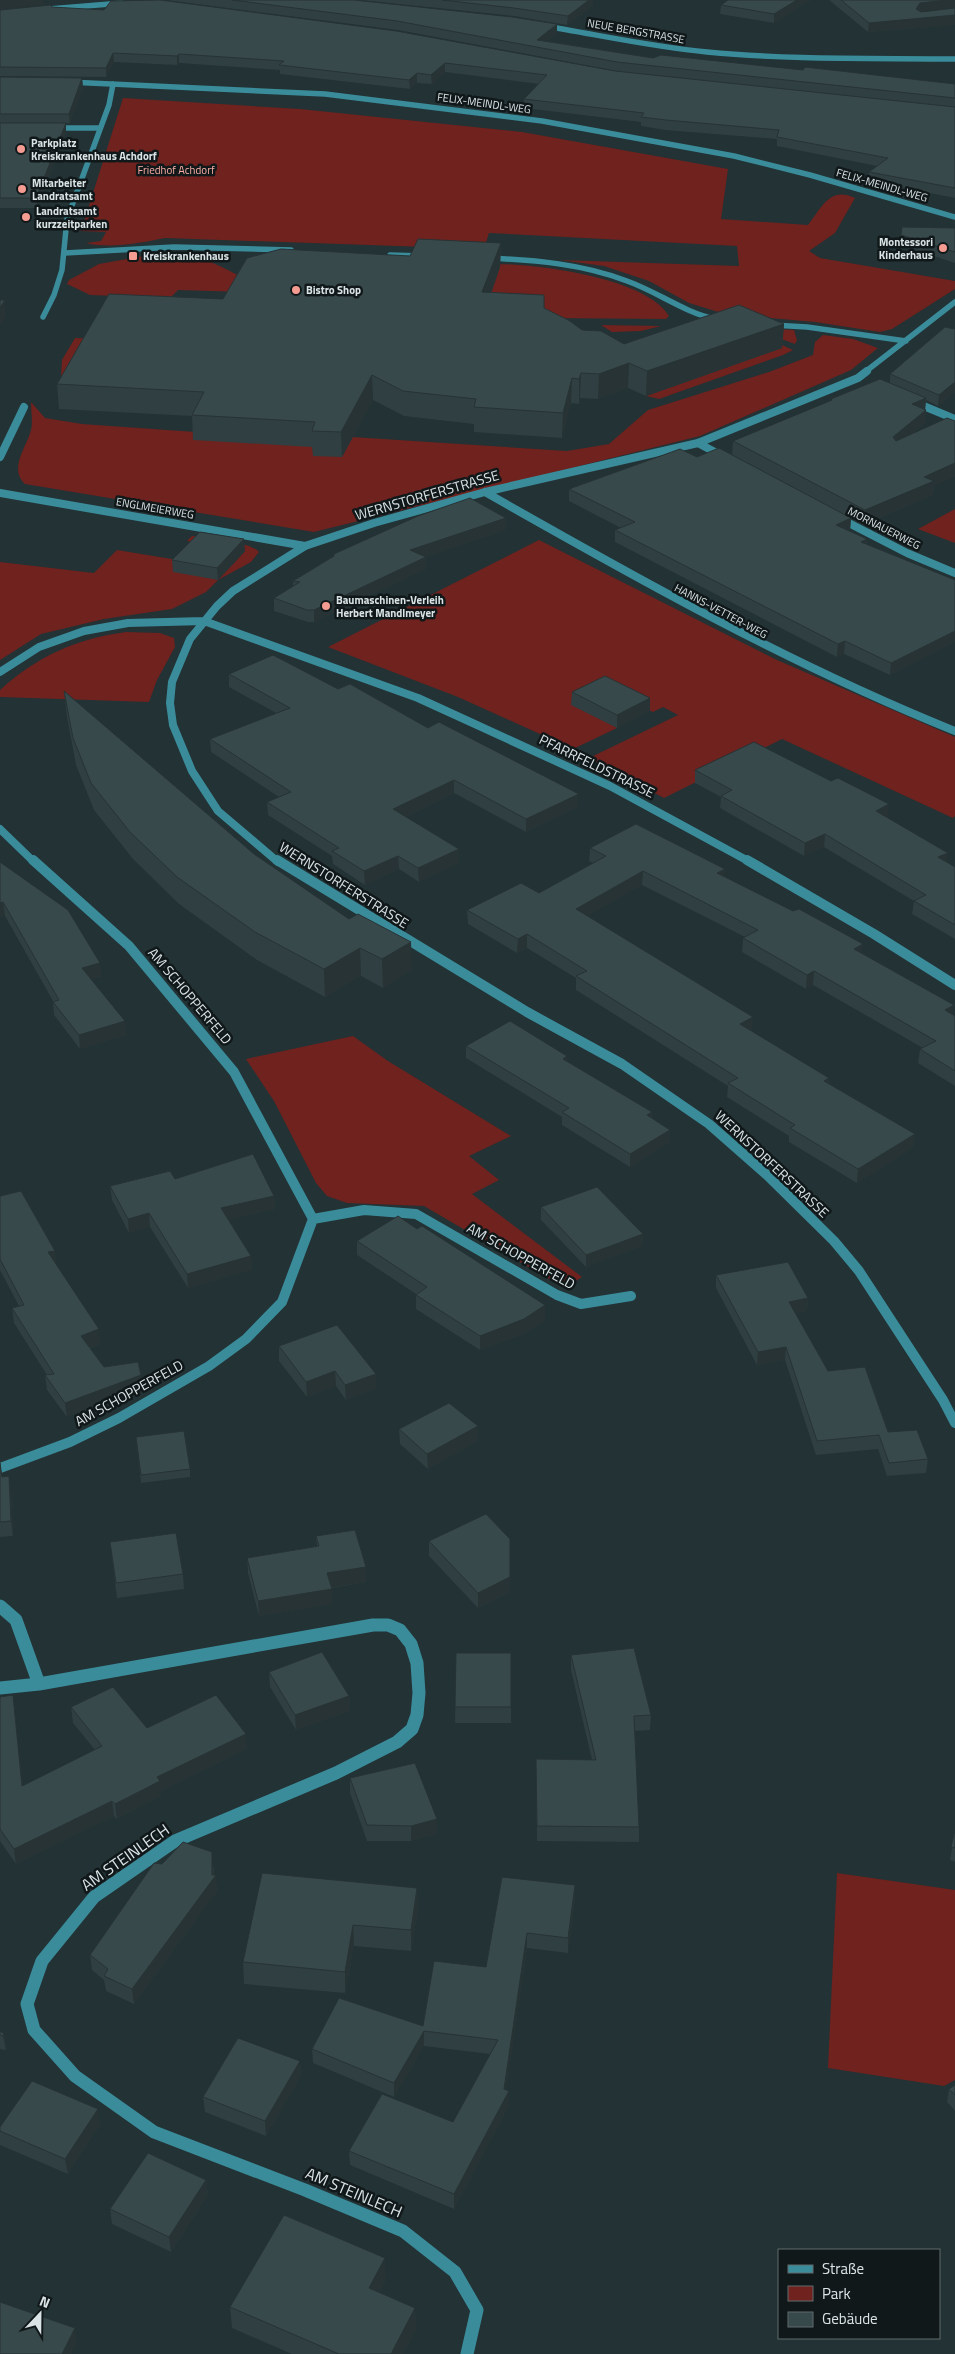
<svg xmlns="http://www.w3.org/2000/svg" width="955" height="2354" viewBox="0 0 955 2354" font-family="'Titillium Web',sans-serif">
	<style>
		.green { fill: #6f221e }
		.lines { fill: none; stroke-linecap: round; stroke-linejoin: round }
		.minor-far3 { stroke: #3b8c9a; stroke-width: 5.5 }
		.minor-far2 { stroke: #3b8c9a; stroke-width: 8 }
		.minor-far1 { stroke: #3b8c9a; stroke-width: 10 }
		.minor { stroke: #3b8c9a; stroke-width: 13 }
		.tertiary { stroke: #3b8c9a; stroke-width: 5.5 }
		.wall { fill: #303f41 }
		.shaded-wall { fill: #273335 }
		.building { fill: #38494c; stroke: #273335 }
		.poi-dot { fill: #f59c92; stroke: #11181a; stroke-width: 2 }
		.labels { text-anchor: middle; stroke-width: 5; stroke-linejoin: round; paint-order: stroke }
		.far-street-label { font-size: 11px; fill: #dae4e6; stroke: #11181a }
		.far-poi-label { font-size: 11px; font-weight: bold; fill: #dae4e6; stroke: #11181a; text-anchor: start }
		.far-park-label { font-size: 11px; fill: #fbb0a7; stroke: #11181a }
		.street-label { font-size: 14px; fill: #dae4e6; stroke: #11181a }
		.near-street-label { font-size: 16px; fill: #dae4e6; stroke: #11181a }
	</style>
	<rect width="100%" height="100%" fill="#223235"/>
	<path class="green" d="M123 98 300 109 522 132 728 169 721 219 808 225C822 207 830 186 855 198L835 233 809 251 820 258 955 281V289L892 329 880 332 815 322 725 314 689 303 649 281 604 266 560 260 739 266 737 246 489 233 484 249 165 238C140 243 111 249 86 243L101 241 106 232 81 231Z
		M160 253C197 254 217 263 248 281L243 292 178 290 170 298 90 295 67 284 69 280 99 264Z
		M489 264C531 263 646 277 669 316L666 319 543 318 488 303 498 273Z
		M601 325 661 326 641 331 612 332Z
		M734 327 794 330 797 340 795 344 765 333 761 335 793 350 783 355 659 399 646 396 782 348Z
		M823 335 853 339 878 348 851 370 700 436 314 532 25 484C8 468 27 447 31 430 33 422 31 411 31 402L45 418 82 424 308 440 337 436 567 451 609 444 648 410 769 372 813 355 815 342Z
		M75 338 98 339 59 409 62 360Z
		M955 509V543L918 529Z
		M192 536C207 538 251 542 259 552L251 562 218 580 206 592 172 609 104 619 41 634 0 660V562L94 573 117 550 184 561 218 580 245 551 187 541Z
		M539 540 777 660 955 737V816L953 818 782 739 664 798 589 758 678 715 663 707 653 712 604 689 617 728 573 749 458 697 328 647Z
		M126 632 160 633 174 638 175 647 157 680 149 702 0 697V690C38 656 75 639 126 632Z
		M353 1036 388 1061 511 1136 469 1156 499 1180 472 1194 582 1277 571 1284 561 1286 424 1206 347 1203 327 1196 316 1183 274 1101 246 1059Z
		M837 1873 955 1890V2080L944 2086 828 2068Z"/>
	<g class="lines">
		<path class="minor-far3" d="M49 9 122 3
			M68 82 325 94 542 121 734 156 810 175 955 217
			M53 128H100
			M65 253 174 247 291 250
			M390 255 423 256
			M488 258C535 260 583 264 627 281 658 292 683 312 715 319
			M43 317 54 295 62 270 67 219 109 105 113 84
			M772 325 807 327 906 341
			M865 372 955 302"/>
		<path class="minor-far2" d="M914 402 955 419
			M698 443 724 457
			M0 457 24 407
			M485 492C638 579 791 665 955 731
			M0 493 305 546
			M839 518 907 553 955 573
			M0 672 39 647 84 631 128 623 204 621 418 698 610 786 750 862
			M0 829 34 862
			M278 862 218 811 192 771 173 725 170 703 172 682 190 639 217 606 233 591 305 546 374 523 485 492 698 443 858 378 867 371"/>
		<path class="minor-far1" d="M277 860 527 1012 622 1064 709 1124 767 1175 834 1241 859 1271 943 1400 955 1423
			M747 860 874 934 955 985
			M313 1219 364 1210 416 1214 557 1295 581 1304 631 1296
			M0 1468 70 1442 119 1418 209 1366 246 1339 282 1302 313 1219 234 1072 129 946 33 860"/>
		<path class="minor" d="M0 1606 16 1620 39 1684 0 1688
			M39 1684 373 1625H388L400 1630 411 1644 417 1663 419 1693 417 1715 412 1729 397 1742 336 1773 175 1841 94 1897 42 1961 27 2004 34 2030 75 2076 154 2132 305 2190 403 2231 455 2272 477 2310 467 2354"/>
		<path class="tertiary" d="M545 26C599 35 653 47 707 52 789 60 872 58 955 59"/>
	</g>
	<path class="wall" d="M166 0H354L557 33 547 41 653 58 955 84V198L869 181V172L877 166 777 146V139L665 130 641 126V122L524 108V99L539 84 445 72 432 84 417 83 410 89 280 74V70L179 63 177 65 114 62 106 77 0 76V10L52 7 617 71 398 30Z
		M360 0H593V6L567 25 514 16Z
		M811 0 774 23 720 14 721 5Z
		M829 0H955V25L868 32Z
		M0 77 82 78 83 88 70 123H66V133L37 208H0Z
		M955 228V263L900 245 901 235Z
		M501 243 500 267 491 292 544 308 582 330 624 344 784 324 782 348 646 396 628 388 598 399 580 398 579 404 571 403 562 438 474 432V424L404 416 373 400 342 457 313 456 312 447 193 440 192 416 59 409 57 384 223 299 410 256Z
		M955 328V392L938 406 926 400 925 409 926 410 925 423 912 434 934 486 933 495 863 525 732 455 733 441 831 401V399L890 383V374Z
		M697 457 851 518 850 530 849 531 867 539V544L955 580V642L890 675 844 654 837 657 615 542V530L621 528 569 501V489Z
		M506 530 426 557V569L314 622H308L274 611V598L293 587V581L334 557V554Z
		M245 551 218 580 173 572 172 560Z
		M229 674 338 689 428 728 578 807 526 832 454 793 406 817 459 863 419 882 399 869 365 885 333 864 332 856 268 815 267 802 279 797 211 752 210 739 276 713 229 687Z
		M64 691 254 854 412 970 383 988 361 976 325 997 257 960 179 904 133 859 94 810 76 765 67 717Z
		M572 692 650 698V711L617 728 571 705Z
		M695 770 831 781 889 804 887 817 947 862 955 867V939L912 914 914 901 824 847 804 856 720 808 721 797 695 783Z
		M590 848 725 869 724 876 862 953 955 1016V1086L918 1063 920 1049 923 1048 813 985 806 989 742 952 743 938 745 937 642 885 587 916 753 1017 751 1031 829 1078V1084L915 1134 913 1148 857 1183 789 1142V1136L727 1097 728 1086 576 990V978L527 948 517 953 468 924 467 910 539 893 593 863 589 861Z
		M0 862 102 977 91 979 127 1035 80 1049 54 1015 53 1002V1001L5 916 0 917Z
		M466 1046 567 1061 652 1112V1118L670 1142 630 1167 562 1125V1117L466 1058Z
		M175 1179 274 1196 275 1209 229 1220 251 1256 252 1270 188 1288 150 1227 129 1233 112 1200 110 1186Z
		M0 1196 55 1251 56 1265 101 1344 90 1348 104 1367 142 1389 67 1417 47 1390 45 1375H47L14 1323 12 1308 19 1306 0 1270Z
		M541 1207 643 1234 642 1246 586 1267 541 1220Z
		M417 1229 545 1320 524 1334 480 1350 416 1309V1294L357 1255V1241Z
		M716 1275 808 1298 807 1311 795 1313 828 1371 888 1432 928 1459 926 1473 887 1476 878 1449 816 1455 785 1360 757 1365 716 1288Z
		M279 1346 376 1389 346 1400 336 1386 307 1397 279 1361Z
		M399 1429 478 1441 428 1469 400 1444Z
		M136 1437 190 1469V1477L141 1483Z
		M0 1463 2 1477 9 1476 11 1491 13 1536 0 1537Z
		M316 1536 366 1582 332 1588V1604L259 1616 248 1573 247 1558 317 1546Z
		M429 1541 510 1592 478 1608 429 1556Z
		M110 1542 183 1574 184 1589 117 1598Z
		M456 1653H511V1723H455Z
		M571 1655 651 1715 650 1730 635 1731 639 1827V1842L537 1841 536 1759 592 1760 571 1670Z
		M269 1672 349 1696 350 1711 296 1730 270 1687Z
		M13 1695 23 1786 95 1750 73 1723 71 1707 147 1728 247 1749 161 1791V1796L117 1819 114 1816 16 1864 0 1841V1697Z
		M350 1778 437 1819V1834L411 1841H367L350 1793Z
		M955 1830V1862L950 1860Z
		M214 1867V1875L218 1890 134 2004 106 1991 104 1980 92 1970 90 1955Z
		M575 1885V1899L568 1953 527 1948 506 2090 509 2106 454 2209 350 2165 349 2151 453 2122 490 2054 424 2046 394 2097 313 2063 312 2049 423 2026Z
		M417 1888 418 1910 411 1951 354 1946 345 1993 244 1984 243 1962Z
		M0 2031 4 2034 6 2048V2050L0 2049Z
		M300 2061 301 2076 266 2136 205 2112 203 2097Z
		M955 2085V2111L947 2102 949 2089Z
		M98 2109 100 2125 68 2174 0 2145V2127Z
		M206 2180 208 2195 171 2252 112 2224 110 2209Z
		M386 2279 379 2293 415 2308 416 2330 403 2354H292L232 2328 230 2307Z"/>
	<path class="shaded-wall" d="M12 0H43V5L0 10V1Z
		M589 0H593V6L567 25 568 16Z
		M797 0H811L774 23V14Z
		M947 0H955V8L919 12 916 9 920 3Z
		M955 15V25L868 32 869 23Z
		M557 24V33L538 48 537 40Z
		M113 53 114 62 106 77V68Z
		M179 54V63L177 65V56Z
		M445 63V72L432 84 431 75Z
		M417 73V83L410 89 409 80Z
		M82 78 83 88 70 123 69 114Z
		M66 123V133L37 208 36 198Z
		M501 243 500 267 482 316V292Z
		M5 300 6 316 0 327V308Z
		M784 324 782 348 646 396 647 371Z
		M629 363 628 388 598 399 599 374Z
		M581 373 580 398 579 404V379Z
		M372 375 373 400 342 457 341 432Z
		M572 378 571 403 562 438 563 413Z
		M955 382V392L938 406 939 395Z
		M926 398 925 411 926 410 925 423 892 451 893 437 912 404Z
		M955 463V477L934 486 933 495 863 525 865 510 924 477Z
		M506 518V530L426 557V569L314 622V610L410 550Z
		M851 518 850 530 835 537 836 525Z
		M244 539 245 551 218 580 217 568Z
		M867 539 866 551 861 542Z
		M955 631V642L890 675 891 663Z
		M845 641 844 654 837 657 838 644Z
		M650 698V711L617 728V715Z
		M454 780V793L394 823 393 809Z
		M579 794 578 807 526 832V819Z
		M889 804 888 817 875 824 876 811Z
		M825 834 824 847 804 856 805 843Z
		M459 849V863L419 882 418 868Z
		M948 853 946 866 938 857Z
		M398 856 399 869 365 885 364 871Z
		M725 869 724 882 717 873Z
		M643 871 642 885 576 923V909Z
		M3 902 5 916 0 917V903Z
		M527 934V948L517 953 518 939Z
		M411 942 412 970 383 988 382 959Z
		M863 944 862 958 854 949Z
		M360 948 361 976 325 997 324 969Z
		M100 963 102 977 83 981 82 968Z
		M814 971 813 985 806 989 807 975Z
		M954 1005 952 1019 945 1010Z
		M753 1017 752 1031 739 1038 740 1024Z
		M125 1021 127 1035 80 1049 79 1035Z
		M567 1056V1069L563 1059Z
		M829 1078 828 1092 824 1081Z
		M652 1112 651 1125 647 1115Z
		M670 1130V1142L630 1167V1154Z
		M915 1134 913 1148 857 1183 858 1169Z
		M274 1196 275 1209 222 1222 221 1208Z
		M149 1213 150 1227 129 1233 128 1219Z
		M643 1234 642 1246 586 1267V1255Z
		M55 1251 56 1265 48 1252Z
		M251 1256 252 1270 188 1288 187 1274Z
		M808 1298 807 1311 788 1315 789 1302Z
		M545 1305V1320L524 1334 480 1350V1336Z
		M99 1329 101 1344 82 1350 81 1336Z
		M786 1347 785 1360 757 1365 758 1352Z
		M335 1371 336 1386 307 1397 306 1382Z
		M376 1374V1389L346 1400 345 1385Z
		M141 1375 142 1389 67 1417 65 1403Z
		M478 1426V1441L428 1469 427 1454Z
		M9 1476 11 1491 13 1536 11 1521Z
		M366 1567V1582L328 1588 327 1573Z
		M510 1577V1592L478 1608V1593Z
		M332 1589V1604L259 1616 258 1601Z
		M13 1695 15 1710 25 1801 22 1786Z
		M349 1696 350 1711 296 1730 295 1715Z
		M246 1734 247 1749 161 1791V1796L117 1819 115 1804 157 1777Z
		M112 1801 114 1816 16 1864 14 1849Z
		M437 1819V1834L411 1841V1826Z
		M212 1852 214 1879 216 1875 218 1890 134 2004 132 1989 212 1875Z
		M575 1885V1899L568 1953V1938Z
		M417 1888 418 1910 411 1951V1930Z
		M353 1925 354 1946 345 1993V1972Z
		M527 1933V1948L505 2099 509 2091V2106L454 2209V2194L504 2089Z
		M424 2031V2046L394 2097V2083Z
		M4 2034 6 2048V2050L3 2036Z
		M300 2061 301 2076 266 2136 265 2121Z
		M98 2109 100 2125 68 2174 65 2159Z
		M206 2180 208 2195 171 2252 169 2237Z
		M385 2258 386 2279 370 2310 369 2288Z
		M415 2308 416 2330 403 2354H391Z
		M75 2328 77 2343 72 2354H62Z"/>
	<path class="building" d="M0 0H12L0 1Z
		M160 0 396 31 615 71 955 107V188L869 172 888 158 777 137 779 130 666 120 641 117 644 113 524 99 547 75 445 63 431 75 417 73 409 80 279 65 284 61 179 54 177 56 113 53 106 68 0 67V10L50 5 52 7 104 10 111 1Z
		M232 0H354L512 17 557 24 537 40 653 58 661 55 803 70 805 67 955 84V98L617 62 397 21Z
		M442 0H589L568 16 514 8Z
		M728 0H797L774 14 721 5Z
		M841 0H947L920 3 916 9 921 12 955 8V15L869 23Z
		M0 77 82 78 69 114H0Z
		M0 123H66L36 198H0Z
		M902 227 955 228V252L901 235Z
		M418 239 501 243 482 292 544 295V308L570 321 582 330 601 331 624 344 739 305 784 324 647 371 629 363 599 374 581 373 579 379 572 378 563 413 474 407 476 399 403 391 372 375 341 432 312 431 315 422 192 415 204 392 57 384 109 294 223 299 247 258 281 249 410 256Z
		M0 300H5L0 308Z
		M945 327 954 329 955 328V382L939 395 890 374Z
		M880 379 926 398 912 404 926 410 893 437 896 441 947 418 955 421V463L924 477 934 481 865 510 733 441 832 400 831 399Z
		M719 448 851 518 836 525 867 539 861 542 955 580V631L891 663 845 641 838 644 615 530 635 522 569 489 680 449 697 457Z
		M470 498 506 518 410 550 426 557 314 610H307L274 598 300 582 293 581 334 556V554L418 516Z
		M200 532 244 539 217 568 172 560Z
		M273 655 338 689 350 684 428 728 439 722 579 794 526 819 454 780 393 809 459 849 418 868 398 856 364 871 332 851 339 848 267 802 291 792 210 739 290 708 229 674Z
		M605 676 650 698 617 715 572 692Z
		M64 691 254 854 349 919 358 914 411 942 382 959 360 948 324 969 255 932 177 877 130 832 91 783 73 738Z
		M754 742 831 781 838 778 889 804 876 811 948 853 938 857 955 867V925L914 901 926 895 825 834 805 843 721 796 732 790 695 770Z
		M636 824 725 869 717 873 793 911 799 909 863 944 854 949 954 1005 945 1010 955 1016V1071L920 1049 936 1041 814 971 807 975 743 938 758 930 643 871 576 909 753 1017 740 1024 829 1078 824 1081 915 1134 858 1169 790 1128 795 1125 728 1083 738 1078 576 976 587 971 527 934 518 939 467 910 521 883 539 893 606 856 590 848Z
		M0 862 68 910 100 963 82 968 125 1021 79 1035 53 1002 59 1000 3 902 0 903Z
		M510 1021 567 1056 563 1059 652 1112 647 1115 670 1130 630 1154 562 1112 569 1108 466 1046Z
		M253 1154 274 1196 221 1208 251 1256 187 1274 149 1213 128 1219 110 1186 170 1171 175 1179Z
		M597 1187 643 1234 586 1255 541 1207Z
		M21 1191 55 1251 48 1252 99 1329 81 1336 104 1367 138 1362 141 1375 65 1403 45 1375 54 1374 12 1308 24 1305 0 1259V1196Z
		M398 1216 417 1229 422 1226 545 1305 524 1319 480 1336 416 1295 427 1287 357 1241Z
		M788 1262 808 1298 789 1302 828 1371 865 1367 888 1432 917 1430 928 1459 889 1463 879 1435 817 1441 786 1347 758 1352 716 1275Z
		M337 1325 376 1374 345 1385 335 1371 306 1382 279 1346Z
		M449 1403 478 1426 427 1454 399 1429Z
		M184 1431 190 1469 141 1475 136 1437Z
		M0 1463 2 1477 9 1476 11 1521 0 1522Z
		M486 1514 510 1539V1577L478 1593 429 1541Z
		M355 1530 366 1567 327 1573 332 1589 258 1601 247 1558 319 1546 316 1536Z
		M176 1533 183 1574 116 1583 110 1542Z
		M634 1648 651 1715 634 1716 639 1827 537 1826 536 1759 596 1760 571 1655Z
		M322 1652 349 1696 295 1715 269 1672Z
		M456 1653H511V1707H455Z
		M113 1687 147 1728 216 1695 246 1734 157 1777 160 1781 115 1804 112 1801 14 1849 0 1829V1697L13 1695 22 1786 102 1746 71 1707Z
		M415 1763 437 1819 411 1826 367 1825 350 1778Z
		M955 1830V1848L951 1847Z
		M183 1842 212 1852V1875H216L132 1989 104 1976 108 1969 90 1955 154 1863 162 1864Z
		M262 1873 417 1888 411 1930 353 1925 345 1972 243 1962Z
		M502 1877 575 1885 568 1938 527 1933 504 2089 509 2091 454 2194 349 2151 382 2094 453 2122 498 2040 424 2031 394 2083 312 2049 339 1998 423 2026 434 1961 486 1967Z
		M0 2031 4 2034 3 2036 0 2035Z
		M238 2038 300 2061 265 2121 203 2097Z
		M32 2081 98 2109 65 2159 0 2131V2127Z
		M955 2085V2095L949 2089Z
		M148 2153 206 2180 169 2237 110 2209Z
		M284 2215 385 2258 369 2288 415 2308 391 2354H339L230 2307Z
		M0 2302 75 2328 62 2354H0Z"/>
	<g class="poi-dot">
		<circle cx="21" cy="149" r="5"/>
		<circle cx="22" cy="189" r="5"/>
		<circle cx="26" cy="217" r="5"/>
		<circle cx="943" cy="248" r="5"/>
		<rect x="128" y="251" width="10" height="10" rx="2.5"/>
		<circle cx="296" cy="290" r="5"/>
		<circle cx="326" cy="606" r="5"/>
	</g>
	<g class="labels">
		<g class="far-street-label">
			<text transform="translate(636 31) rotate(10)" y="4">NEUE BERGSTRASSE</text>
			<text transform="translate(484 103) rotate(8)" y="4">FELIX-MEINDL-WEG</text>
			<text transform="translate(882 185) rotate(16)" y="4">FELIX-MEINDL-WEG</text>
			<text transform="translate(155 508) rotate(10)" y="4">ENGLMEIERWEG</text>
			<text transform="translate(884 528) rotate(27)" y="4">MORNAUERWEG</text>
			<text transform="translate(721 611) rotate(28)" y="4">HANNS-VETTER-WEG</text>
		</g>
		<g class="far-poi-label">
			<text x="31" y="147">Parkplatz<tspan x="31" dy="13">Kreiskrankenhaus Achdorf</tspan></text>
			<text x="32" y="187">Mitarbeiter<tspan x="32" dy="13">Landratsamt</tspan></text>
			<text x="36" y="215">Landratsamt<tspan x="36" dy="13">kurzzeitparken</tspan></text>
			<text x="933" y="246" text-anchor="end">Montessori<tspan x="933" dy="13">Kinderhaus</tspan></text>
			<text x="143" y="260">Kreiskrankenhaus</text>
			<text x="306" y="294">Bistro Shop</text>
			<text x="336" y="604">Baumaschinen-Verleih<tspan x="336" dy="13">Herbert Mandlmeyer</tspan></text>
		</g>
		<g class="far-park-label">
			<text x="176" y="174">Friedhof Achdorf</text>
		</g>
		<g class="street-label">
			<text transform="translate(427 495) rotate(-16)" y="5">WERNSTORFERSTRASSE</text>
			<text transform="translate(597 766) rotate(26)" y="5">PFARRFELDSTRASSE</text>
			<text transform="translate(344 885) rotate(32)" y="5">WERNSTORFERSTRASSE</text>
			<text transform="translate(190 996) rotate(50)" y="5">AM SCHOPPERFELD</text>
			<text transform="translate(772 1164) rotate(43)" y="5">WERNSTORFERSTRASSE</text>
			<text transform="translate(521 1256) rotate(29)" y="5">AM SCHOPPERFELD</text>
			<text transform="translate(129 1393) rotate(-29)" y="5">AM SCHOPPERFELD</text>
		</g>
		<g class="near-street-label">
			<text transform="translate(125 1857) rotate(-35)" y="6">AM STEINLECH</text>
			<text transform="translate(354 2192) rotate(23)" y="6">AM STEINLECH</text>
		</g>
	</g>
	<rect x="778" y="2249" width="162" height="90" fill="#11181a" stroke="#616a6c"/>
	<rect x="788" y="2265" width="25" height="8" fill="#3b8c9a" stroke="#616a6c"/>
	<text x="822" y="2274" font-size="15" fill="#dae4e6">Straße</text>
	<rect x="788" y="2286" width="25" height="15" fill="#6f221e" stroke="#616a6c"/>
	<text x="822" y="2299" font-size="15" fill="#dae4e6">Park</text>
	<rect x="788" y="2312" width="25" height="15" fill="#38494c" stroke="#616a6c"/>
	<text x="822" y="2324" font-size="15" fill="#dae4e6">Gebäude</text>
	<g transform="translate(40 2314) rotate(22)" stroke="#11181a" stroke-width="4" paint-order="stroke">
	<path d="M0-4L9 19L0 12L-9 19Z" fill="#dae4e6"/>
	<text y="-8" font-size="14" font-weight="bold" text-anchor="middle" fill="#dae4e6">N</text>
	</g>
</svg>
